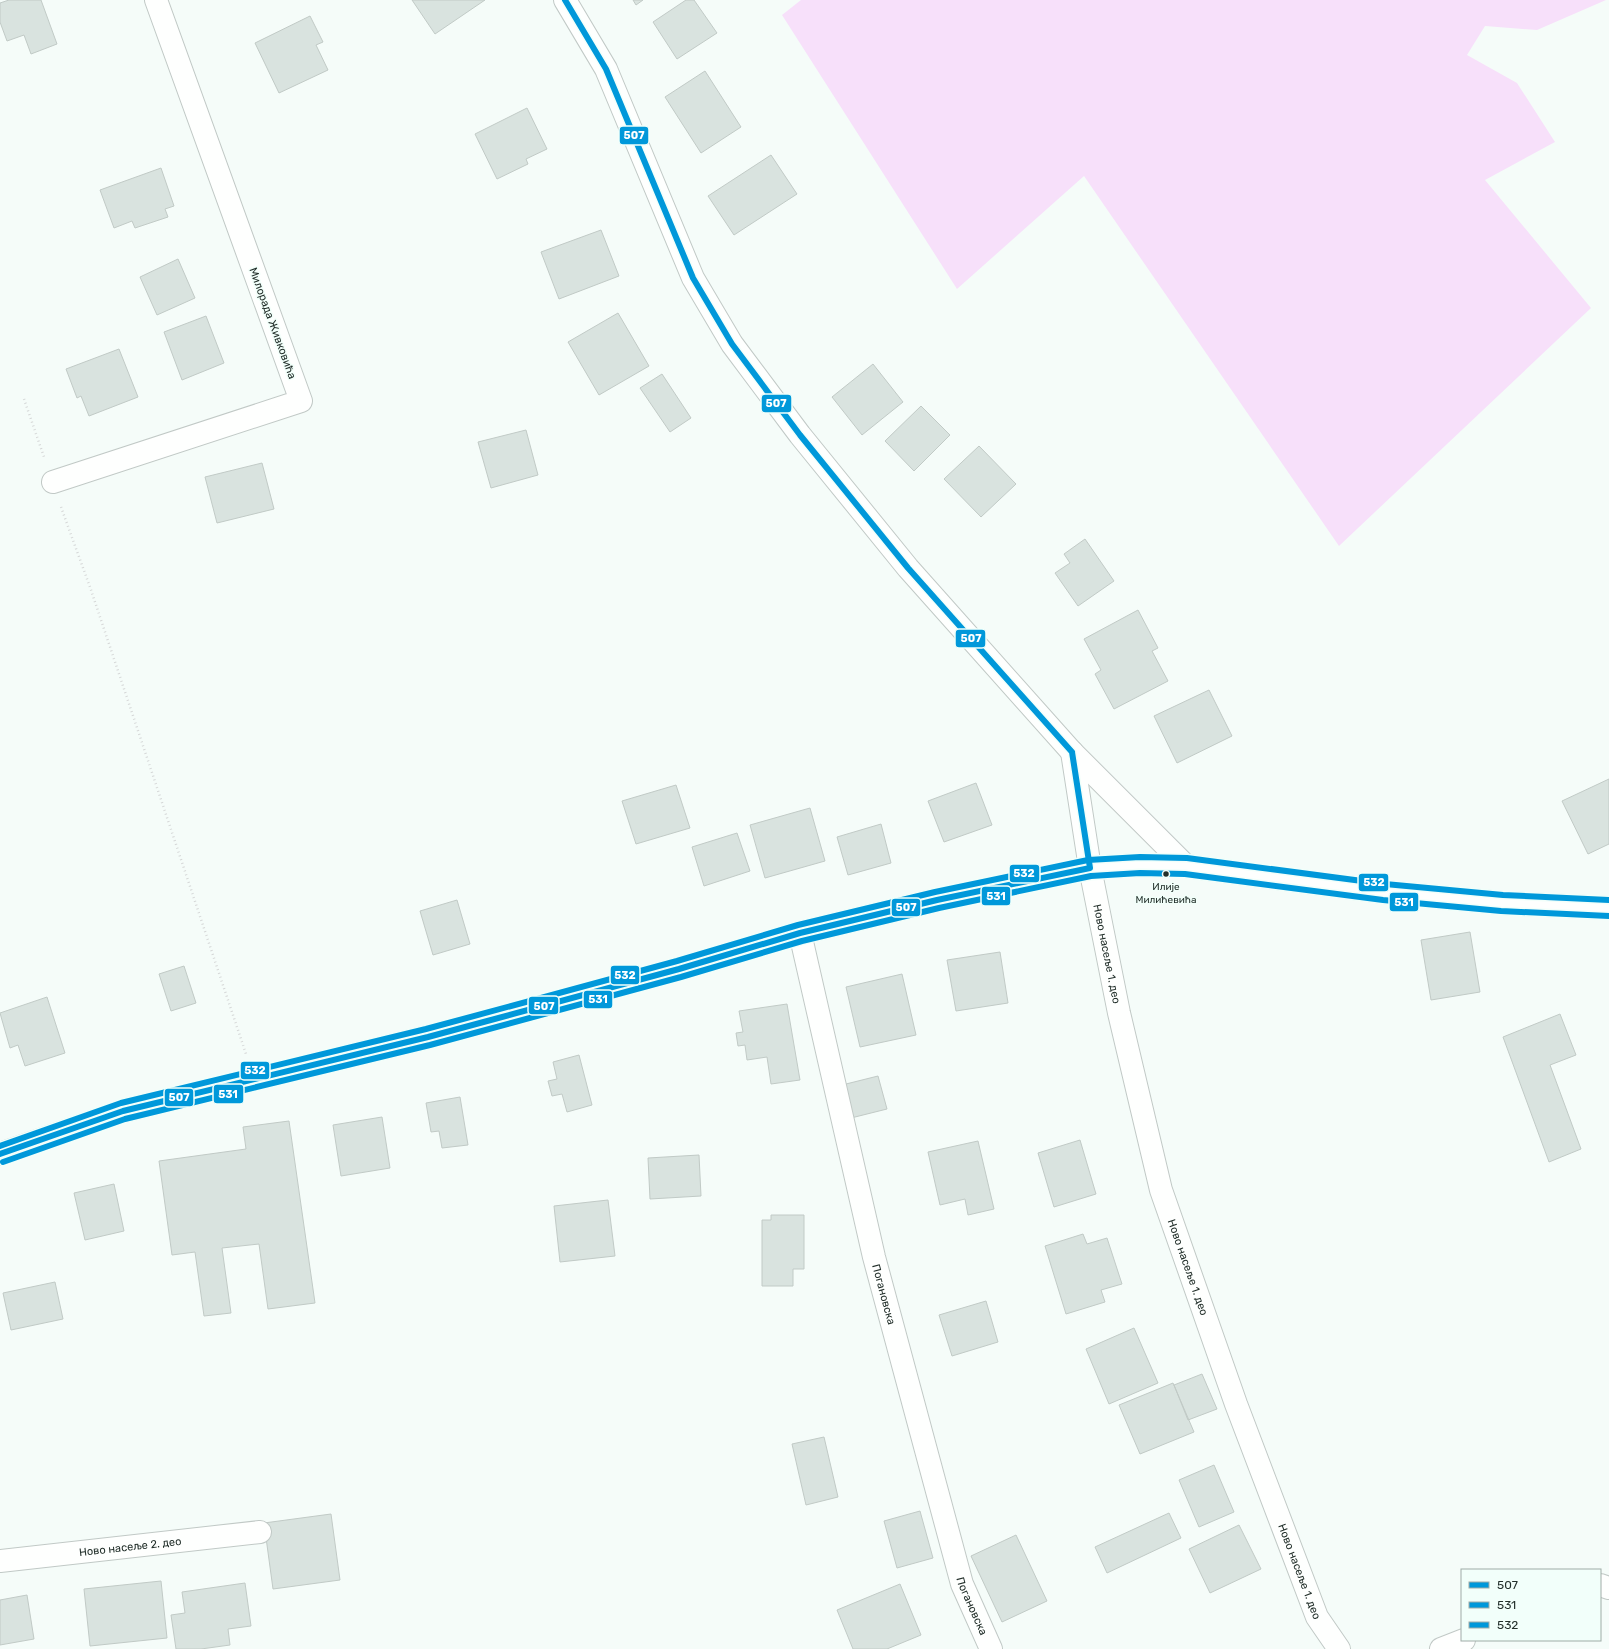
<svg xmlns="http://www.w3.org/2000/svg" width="1609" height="1649" viewBox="0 0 1609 1649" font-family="Rubik,sans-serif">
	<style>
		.green { fill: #f7e0fa }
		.building { fill: #d9e3df; stroke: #c1cac6 }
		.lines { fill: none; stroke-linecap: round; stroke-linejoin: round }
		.minor-casing { stroke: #c1c9c6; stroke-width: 24 }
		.path { stroke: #d6d8d8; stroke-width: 2.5; stroke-dasharray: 1 3; stroke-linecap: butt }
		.minor { stroke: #fefffe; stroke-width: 22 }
		.bus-1-casing { stroke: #f2fffa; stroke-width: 9 }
		.bus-2-casing { stroke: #f2fffa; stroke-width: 9 }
		.bus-3-casing { stroke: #f2fffa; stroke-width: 9 }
		.bus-1 { stroke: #0098da; stroke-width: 6 }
		.bus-2 { stroke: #0098da; stroke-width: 6 }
		.bus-3 { stroke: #0098da; stroke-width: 6 }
		.bus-dot { fill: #23302b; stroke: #f2fffa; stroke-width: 1.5 }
		.labels { text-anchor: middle; stroke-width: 3; stroke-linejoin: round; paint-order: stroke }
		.bus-label { font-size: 10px; fill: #23302b; stroke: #f2fffa }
		.street-label { font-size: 11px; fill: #23302b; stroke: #f2fffa }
		.line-badge { stroke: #f2fffa; stroke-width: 1.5 }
		.badge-label { font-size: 11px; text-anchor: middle; font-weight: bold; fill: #fff }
	</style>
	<rect width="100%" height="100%" fill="#f5fcf9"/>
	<path class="green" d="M801 0H1606L1537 30 1485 26 1467 55 1517 83 1555 142 1485 180 1591 308 1339 546 1084 176 957 289 782 15Z"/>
	<path class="building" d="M9 0H41L57 44 31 54 24 35 7 41 0 22V3Z
		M412 0H485L435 34Z
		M633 0H643L636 5Z
		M686 0H694L717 33 677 59 653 22Z
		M310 16 323 42 316 45 328 70 279 93 255 43Z
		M705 71 741 127 701 153 665 97Z
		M527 108 547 149 526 159 528 164 497 179 475 134Z
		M771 155 797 194 734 235 708 196Z
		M161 168 174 206 165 209 168 217 135 228 132 221 114 228 100 190Z
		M601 230 619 276 559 299 541 252Z
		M178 259 195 298 157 315 140 277Z
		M618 313 649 366 599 395 568 342Z
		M206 316 224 363 182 380 164 332Z
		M119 349 138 397 89 416 81 396 77 398 66 369Z
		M873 364 903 402 862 435 832 397Z
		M662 374 691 418 670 432 640 388Z
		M921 406 950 435 914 471 885 441Z
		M526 430 538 475 491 488 478 442Z
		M979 446 1016 484 981 517 944 479Z
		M262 463 274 509 217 523 205 477Z
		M1085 539 1114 581 1078 606 1055 573 1070 563 1064 554Z
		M1138 610 1158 648 1152 651 1168 681 1114 709 1095 674 1101 670 1084 639Z
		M1209 690 1232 736 1177 763 1154 716Z
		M1609 779V844L1588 854 1562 801Z
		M976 783 992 825 944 842 928 801Z
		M676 785 690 828 636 844 622 801Z
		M810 808 825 861 765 878 750 825Z
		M881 824 891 863 848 875 837 837Z
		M737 833 750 871 704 886 692 847Z
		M457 900 470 944 433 955 420 911Z
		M1470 932 1480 992 1431 1000 1421 940Z
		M1000 952 1008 1003 956 1011 947 960Z
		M184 966 196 1003 171 1011 159 974Z
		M902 974 916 1035 860 1047 846 987Z
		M47 997 65 1053 25 1066 18 1045 10 1048 0 1013Z
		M787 1004 800 1080 771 1084 767 1057 747 1060 745 1045 738 1046 736 1033 743 1032 739 1011Z
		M1560 1014 1576 1055 1550 1065 1581 1149 1549 1162 1503 1037Z
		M579 1055 592 1105 567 1112 562 1094 552 1096 548 1081 557 1079 553 1062Z
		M878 1076 887 1109 851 1118 842 1085Z
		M460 1097 468 1145 442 1148 439 1131 431 1132 426 1103Z
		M382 1117 390 1168 341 1176 333 1125Z
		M289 1121 315 1303 268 1309 259 1244 222 1248 231 1313 204 1316 195 1252 172 1255 159 1161 246 1149 243 1127Z
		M1080 1140 1096 1194 1054 1207 1038 1153Z
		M978 1141 994 1209 968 1215 965 1199 940 1205 928 1152Z
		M699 1155 701 1196 650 1199 648 1158Z
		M114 1184 124 1231 85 1240 74 1193Z
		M608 1200 615 1256 560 1262 554 1206Z
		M771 1215H804V1269H793V1286H762V1220H771Z
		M1083 1234 1087 1244 1107 1238 1122 1284 1101 1290 1105 1302 1066 1314 1045 1246Z
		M55 1282 63 1319 11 1330 3 1293Z
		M986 1301 998 1342 952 1356 939 1315Z
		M1134 1328 1158 1383 1109 1404 1086 1349Z
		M1202 1374 1217 1409 1188 1420 1174 1385Z
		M1173 1383 1194 1432 1140 1454 1119 1405Z
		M824 1437 838 1497 806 1505 792 1444Z
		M1214 1465 1234 1512 1199 1527 1179 1480Z
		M920 1511 933 1558 897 1568 884 1521Z
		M1169 1513 1181 1538 1107 1573 1095 1547Z
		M331 1514 340 1580 273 1589 264 1523Z
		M1239 1525 1261 1569 1210 1593 1189 1549Z
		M1016 1535 1047 1601 1002 1622 971 1556Z
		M161 1581 167 1638 90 1646 84 1589Z
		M245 1583 251 1626 228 1629 230 1645 201 1649H176L171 1615 185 1613 182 1592Z
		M900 1584 921 1635 887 1649H853L837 1610Z
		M27 1595 34 1639 0 1645V1600Z"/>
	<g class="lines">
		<defs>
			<g id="minor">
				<path d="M565 0 606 69 693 278 732 344 800 435 908 568 1072 752 1186 866"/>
				<path d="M53 482 301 401 156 0"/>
				<path id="s1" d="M1072 752 1090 868 1119 1013 1161 1190 1236 1404 1317 1617 1339 1649"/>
				<path id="s2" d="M800 933 874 1257 962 1584 991 1649"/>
				<path d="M0 1154 123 1111 428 1037 679 969 800 933 937 900 1090 868 1140 865 1186 866 1384 892 1502 903 1609 908"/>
				<path id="s3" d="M0 1561 260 1532"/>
				<path d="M1600 1585 1609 1588"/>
				<path d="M1441 1649 1464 1640"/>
			</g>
		</defs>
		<use href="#minor" class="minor-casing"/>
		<path class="path" d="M24 399 44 457
			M61 507 91 590 246 1054"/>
		<use href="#minor" class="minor"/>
		<defs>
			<path id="bus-1" d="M565 0 606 69 693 278 732 344 800 435 908 568 1072 752
				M1072 752 1090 868
				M0 1154 123 1111 428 1037 679 969 800 933 937 900 1090 868"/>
			<path id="bus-2" d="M3 1162 125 1119 430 1045 681 977 802 941 939 908 1091 876 1140 873 1185 874 1383 900 1501 911 1609 916"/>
			<path id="bus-3" d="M0 1146 121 1103 426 1029 677 961 798 925 935 892 1088 860 1140 857 1187 858 1385 884 1503 895 1609 900"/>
		</defs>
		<use href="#bus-1" class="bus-1-casing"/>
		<use href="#bus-2" class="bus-2-casing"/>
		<use href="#bus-3" class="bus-3-casing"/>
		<use href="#bus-1" class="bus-1"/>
		<use href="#bus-2" class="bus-2"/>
		<use href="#bus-3" class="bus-3"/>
	</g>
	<circle class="bus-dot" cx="1166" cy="874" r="3.5"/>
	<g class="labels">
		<g class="bus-label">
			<text x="1166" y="890">Илије<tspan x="1166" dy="13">Милићевића</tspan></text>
		</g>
		<g class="street-label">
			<text transform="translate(273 323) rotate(70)" y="4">Милорада Живковића</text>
			<text dy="4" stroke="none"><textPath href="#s1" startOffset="205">Ново насеље 1. део</textPath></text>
			<text dy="4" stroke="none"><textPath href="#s1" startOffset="529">Ново насеље 1. део</textPath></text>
			<text dy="4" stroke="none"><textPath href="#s2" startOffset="371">Погановска</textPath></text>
			<text dy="4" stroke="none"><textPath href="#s3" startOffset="131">Ново насеље 2. део</textPath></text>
			<text dy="4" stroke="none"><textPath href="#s1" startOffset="853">Ново насеље 1. део</textPath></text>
			<text dy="4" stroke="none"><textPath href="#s2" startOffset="695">Погановска</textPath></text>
		</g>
	</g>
	<g class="line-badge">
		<rect x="619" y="126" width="30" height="19" rx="4" fill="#0098da"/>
		<rect x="761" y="394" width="31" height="19" rx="4" fill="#0098da"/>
		<rect x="955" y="629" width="31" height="19" rx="4" fill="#0098da"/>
		<rect x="1009" y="864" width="31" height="19" rx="4" fill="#0098da"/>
		<rect x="1358" y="873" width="31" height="19" rx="4" fill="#0098da"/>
		<rect x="981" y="886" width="30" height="20" rx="4" fill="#0098da"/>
		<rect x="1389" y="892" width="30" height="20" rx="4" fill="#0098da"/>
		<rect x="891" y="898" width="30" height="19" rx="4" fill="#0098da"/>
		<rect x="610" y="965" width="30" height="20" rx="4" fill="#0098da"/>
		<rect x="583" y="990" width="30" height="19" rx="4" fill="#0098da"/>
		<rect x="528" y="996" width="31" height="19" rx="4" fill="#0098da"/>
		<rect x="240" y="1061" width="30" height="19" rx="4" fill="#0098da"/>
		<rect x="213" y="1084" width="31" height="20" rx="4" fill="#0098da"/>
		<rect x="164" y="1088" width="30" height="19" rx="4" fill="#0098da"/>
	</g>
	<g class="badge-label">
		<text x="634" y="139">507</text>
		<text x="776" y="407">507</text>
		<text x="971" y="642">507</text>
		<text x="1024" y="877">532</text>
		<text x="1374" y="886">532</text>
		<text x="996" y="900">531</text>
		<text x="1404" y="906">531</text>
		<text x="906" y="911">507</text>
		<text x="625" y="979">532</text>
		<text x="598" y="1003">531</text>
		<text x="544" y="1010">507</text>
		<text x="255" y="1074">532</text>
		<text x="228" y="1098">531</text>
		<text x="179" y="1101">507</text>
	</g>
	<rect x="1461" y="1569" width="140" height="72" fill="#f2fffa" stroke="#9faca7"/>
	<rect x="1469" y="1582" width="20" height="6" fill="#0098da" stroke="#9faca7"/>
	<text x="1497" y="1589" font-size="12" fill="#23302b">507</text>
	<rect x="1469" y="1602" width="20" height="6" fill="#0098da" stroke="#9faca7"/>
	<text x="1497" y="1609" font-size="12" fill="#23302b">531</text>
	<rect x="1469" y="1622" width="20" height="6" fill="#0098da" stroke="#9faca7"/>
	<text x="1497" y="1629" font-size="12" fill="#23302b">532</text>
</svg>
